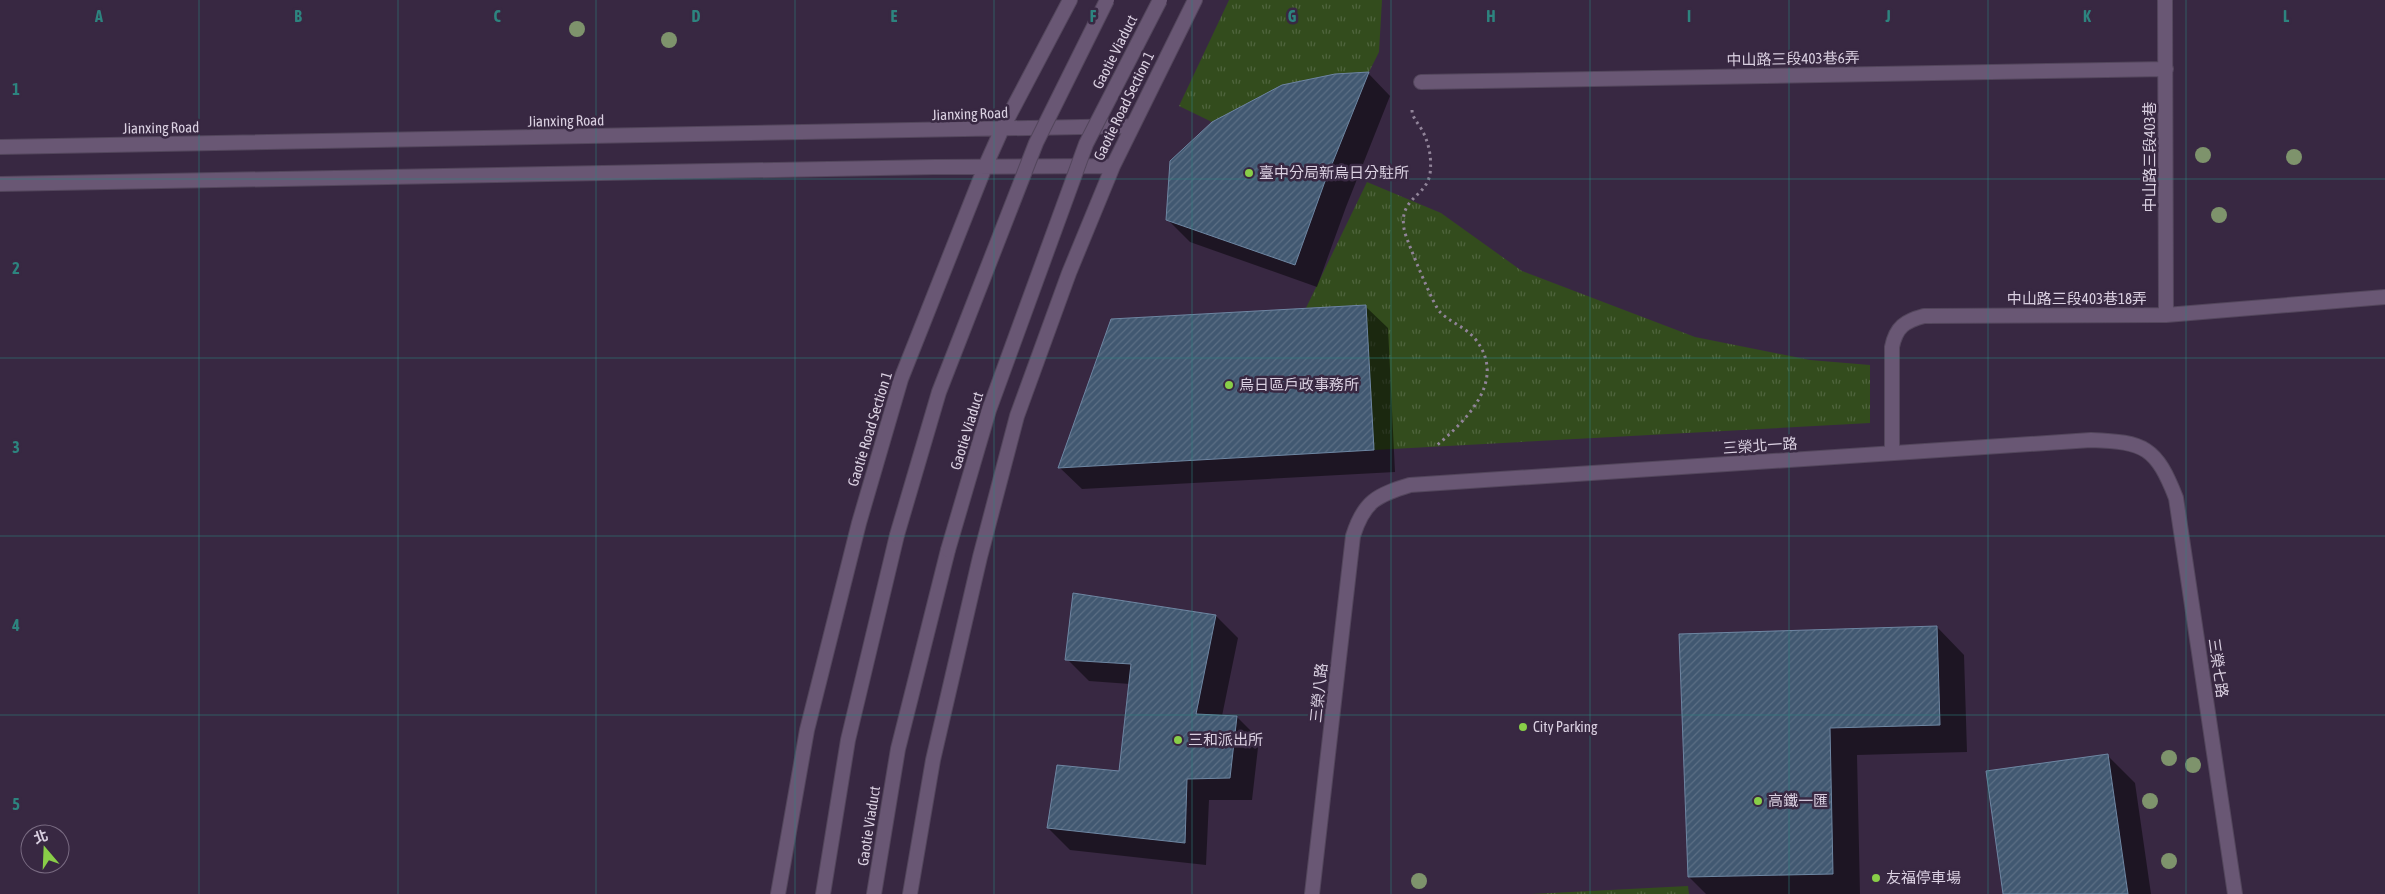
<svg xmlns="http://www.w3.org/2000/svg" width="2385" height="894" viewBox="0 0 2385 894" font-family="'Asap Condensed','Noto Sans TC',sans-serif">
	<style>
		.park { fill: url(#park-tufts) }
		.shadow { fill: #0007 }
		.building { fill: url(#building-hatch); stroke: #6e86a2 }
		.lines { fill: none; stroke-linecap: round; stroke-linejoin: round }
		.minor-casing { stroke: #53465c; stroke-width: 16 }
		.path { stroke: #918499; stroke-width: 3; stroke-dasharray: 2.5 4; stroke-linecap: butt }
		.minor { stroke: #695774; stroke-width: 14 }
		.minor-bridge-casing { stroke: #53465c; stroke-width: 16; stroke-linecap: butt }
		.minor-bridge { stroke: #695774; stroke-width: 14 }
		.tree { fill: #7e936c }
		.grid { fill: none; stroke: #2d847f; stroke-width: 1; stroke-opacity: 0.55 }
		.poi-dot { fill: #89ce48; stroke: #382842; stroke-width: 2 }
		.labels { text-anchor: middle; stroke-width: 5; stroke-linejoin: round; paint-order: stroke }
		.street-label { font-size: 15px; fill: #dad0e1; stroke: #382842 }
		.poi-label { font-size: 15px; fill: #dad0e1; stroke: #382842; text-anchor: start }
		.grid-label { font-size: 16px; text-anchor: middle; font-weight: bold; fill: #2d847f; stroke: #382842; stroke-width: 5; stroke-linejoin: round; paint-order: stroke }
	</style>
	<defs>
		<pattern id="park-tufts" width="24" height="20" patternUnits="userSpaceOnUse" patternTransform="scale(1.25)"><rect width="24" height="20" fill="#334c1d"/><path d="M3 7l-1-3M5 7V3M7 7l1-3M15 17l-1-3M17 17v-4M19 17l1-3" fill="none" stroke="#50653e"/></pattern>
		<pattern id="building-hatch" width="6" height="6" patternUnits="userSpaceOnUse" patternTransform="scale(1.25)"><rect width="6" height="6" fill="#415871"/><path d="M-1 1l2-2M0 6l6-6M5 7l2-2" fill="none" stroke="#5c6f85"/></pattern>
	</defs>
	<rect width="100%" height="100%" fill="#382842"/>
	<path class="park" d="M1229 0H1382L1379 52 1369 72 1335 74 1282 85 1212 122 1179 106Z
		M1367 182 1441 213 1522 271 1695 337 1810 360 1870 365V423L1374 450 1366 305 1306 308Z
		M1688 886 1689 894H1531Z"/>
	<path class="shadow" d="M1368 73 1390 96 1346 207 1317 287 1190 242 1167 219Z
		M1365 306 1388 328 1395 472 1082 489 1059 467Z
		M1216 616 1238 638 1222 716 1237 717 1259 739 1252 800H1209L1206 865 1070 850 1048 828 1120 772 1130 684 1089 681 1067 659Z
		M1937 627 1964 655 1967 752 1857 755 1860 894H1706L1689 877 1680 635Z
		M2107 755 2135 783 2151 894H2004Z"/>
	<path class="building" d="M1369 72 1324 184 1295 265 1166 220 1170 161 1212 122 1282 85 1335 74Z
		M1366 305 1374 450 1058 468 1111 319Z
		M1073 593 1216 615 1196 714 1237 716 1230 778 1187 779 1185 843 1047 828 1057 765 1119 771 1131 664 1065 660Z
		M1937 626 1940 725 1830 728 1833 874 1688 877 1679 634Z
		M2108 754 2128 894H2003L1986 771Z"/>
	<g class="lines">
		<defs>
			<path id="minor" d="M2165 0 2166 315
				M1421 82 2166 69
				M0 147 1132 126
				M0 184 934 167 1113 166
				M1892 453V347C1896 327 1905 321 1924 316L2166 315 2385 297
				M778 894 807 730 859 523 901 379 985 167 1002 129 1070 0
				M823 894 848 740 897 535
				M874 894 898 749 948 550
				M910 894 933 760 980 557 1017 416 1069 273 1113 166 1195 0
				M1312 894 1353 536C1364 501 1377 495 1410 485L2091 440C2145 442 2156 447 2176 498L2235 894"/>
		</defs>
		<use href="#minor" class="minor-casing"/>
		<path class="path" d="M1412 110C1412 117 1418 123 1422 130 1429 143 1432 158 1430 174 1426 198 1396 198 1405 233 1408 243 1434 307 1440 312 1451 323 1466 327 1476 340 1508 382 1464 422 1435 447"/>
		<use href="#minor" class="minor"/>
		<defs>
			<path id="minor-bridge" d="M897 535 939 392 1036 143 1107 0
				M948 550 989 410 1086 144 1160 0"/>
		</defs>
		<use href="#minor-bridge" class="minor-bridge-casing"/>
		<use href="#minor-bridge" class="minor-bridge"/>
	</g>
	<g class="tree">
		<circle cx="577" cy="29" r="8"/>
		<circle cx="669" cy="40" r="8"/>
		<circle cx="2203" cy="155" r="8"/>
		<circle cx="2294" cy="157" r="8"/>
		<circle cx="2219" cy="215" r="8"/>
		<circle cx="2169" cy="758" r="8"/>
		<circle cx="2193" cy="765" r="8"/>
		<circle cx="2150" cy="801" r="8"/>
		<circle cx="2169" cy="861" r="8"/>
		<circle cx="1419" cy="881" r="8"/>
	</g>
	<path class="grid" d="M199 0V894M398 0V894M596 0V894M795 0V894M994 0V894M1192 0V894M1391 0V894M1590 0V894M1789 0V894M1988 0V894M2186 0V894M0 179H2385M0 358H2385M0 536H2385M0 715H2385"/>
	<g class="poi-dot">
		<circle cx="1249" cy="173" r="5"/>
		<circle cx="1229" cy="385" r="5"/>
		<circle cx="1523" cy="727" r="5"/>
		<circle cx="1178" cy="740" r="5"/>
		<circle cx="1758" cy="801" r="5"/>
		<circle cx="1876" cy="878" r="5"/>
	</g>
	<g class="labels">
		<g class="street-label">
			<text transform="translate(1115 52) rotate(-63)" y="5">Gaotie Viaduct</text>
			<text transform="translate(1793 59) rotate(-1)" y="5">中山路三段403巷6弄</text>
			<text transform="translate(1124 106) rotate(-64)" y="5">Gaotie Road Section 1</text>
			<text transform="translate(970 114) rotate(-2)" y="5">Jianxing Road</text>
			<text transform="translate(566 121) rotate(-1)" y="5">Jianxing Road</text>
			<text transform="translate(161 128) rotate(-1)" y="5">Jianxing Road</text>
			<text transform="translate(2150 157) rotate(-90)" y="5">中山路三段403巷</text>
			<text x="2077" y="304">中山路三段403巷18弄</text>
			<text transform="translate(870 429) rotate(-73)" y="5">Gaotie Road Section 1</text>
			<text transform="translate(967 431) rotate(-73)" y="5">Gaotie Viaduct</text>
			<text transform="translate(1760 446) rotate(-4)" y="5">三榮北一路</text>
			<text transform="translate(2218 668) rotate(82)" y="5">三榮七路</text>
			<text transform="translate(1319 693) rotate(-84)" y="5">三榮八路</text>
			<text transform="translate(869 826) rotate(-81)" y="5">Gaotie Viaduct</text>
		</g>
		<g class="poi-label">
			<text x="1259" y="178">臺中分局新烏日分駐所</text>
			<text x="1239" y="390">烏日區戶政事務所</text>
			<text x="1533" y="732">City Parking</text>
			<text x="1188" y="745">三和派出所</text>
			<text x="1768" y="806">高鐵一匯</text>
			<text x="1886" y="883">友福停車場</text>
		</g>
	</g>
	<g class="grid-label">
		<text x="99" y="22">A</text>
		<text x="298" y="22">B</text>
		<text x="497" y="22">C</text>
		<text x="696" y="22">D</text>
		<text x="894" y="22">E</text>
		<text x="1093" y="22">F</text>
		<text x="1292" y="22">G</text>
		<text x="1491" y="22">H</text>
		<text x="1689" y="22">I</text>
		<text x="1888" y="22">J</text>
		<text x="2087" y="22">K</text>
		<text x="2286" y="22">L</text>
		<text x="16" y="95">1</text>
		<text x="16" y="274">2</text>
		<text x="16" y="453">3</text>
		<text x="16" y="631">4</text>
		<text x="16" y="810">5</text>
	</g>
	<g transform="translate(45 849) rotate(341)"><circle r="24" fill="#382842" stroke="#796b82"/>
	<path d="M0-4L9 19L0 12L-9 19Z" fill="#89ce48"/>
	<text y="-8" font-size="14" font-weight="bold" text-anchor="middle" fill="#dad0e1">北</text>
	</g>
</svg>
